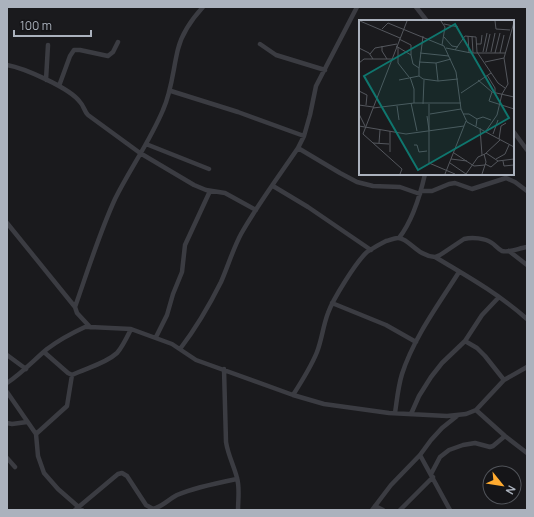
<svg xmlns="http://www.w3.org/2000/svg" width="534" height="517" viewBox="0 0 534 517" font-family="Manrope,sans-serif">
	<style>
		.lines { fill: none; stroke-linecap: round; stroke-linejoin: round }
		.street { stroke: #3b3c42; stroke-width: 4.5 }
		.inset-road { fill: none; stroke: #54575d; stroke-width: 1 }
		.view { fill: #0f766e; fill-opacity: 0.15; stroke: #0f766e; stroke-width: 2 }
		.inset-edge { fill: none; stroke: #abb2bd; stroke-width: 2 }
	</style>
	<rect width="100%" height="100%" fill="#1a1a1d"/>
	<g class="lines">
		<path class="street" d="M416 7 427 21
			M260 44 276 55 325 70
			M7 65C24 68 70 88 80 102 84 106 84 111 88 115L140 153 194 185 206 190 225 193 256 210
			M46 80 48 45
			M59 86 70 56 74 50H80L108 56 113 52 118 42
			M171 91 238 112 304 136
			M513 131 527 150
			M146 144 209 169
			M298 148 340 173 357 182 373 186 400 187 420 194
			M273 186 308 207 371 250
			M421 191H432L449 184 455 183 472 189 506 178 515 182 527 191
			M7 223 75 307
			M399 238C413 220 420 196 425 174
			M509 251 527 265
			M435 257C467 276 499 294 527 319
			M332 303 386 325 416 342
			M90 327 77 313 75 307C88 270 99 234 115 199 130 169 150 141 163 110 172 90 173 69 178 49 182 33 192 19 203 7
			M156 337 167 315 173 294 182 272 185 245 210 191
			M465 341 477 348 485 356 504 380
			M180 349C196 328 209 306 221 282 228 266 233 249 241 234 258 204 279 176 298 148L304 136 310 115 316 86 357 7
			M44 352 68 373 72 375C86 368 105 364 117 353 123 346 127 337 131 329
			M7 355 26 369
			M224 369 226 442C228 455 234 466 237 478 240 488 238 500 238 510
			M7 383C22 373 34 360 47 349 59 340 72 333 85 327H90L131 329 172 344 196 360 293 395 324 404 389 413 447 416 466 414 476 410 504 380 527 367
			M7 392 36 434 38 456 44 473 58 489 82 510
			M293 395C302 381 311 367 317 352 322 339 323 326 328 313 333 299 356 262 367 252 373 248 380 244 386 241 390 240 394 238 398 238 409 238 417 256 435 257L440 255 464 239C472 237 485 238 492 243 495 245 498 249 502 251 510 253 519 248 527 247
			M476 410 505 436 527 453
			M395 413C397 400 398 387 402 374 414 337 439 304 459 272
			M411 414 419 396 431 377 442 363 465 341 482 315 499 297
			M7 423 12 424 27 422
			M36 434 67 406 72 375
			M420 455 450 510
			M7 458 15 467
			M431 474 440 457 449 450 463 445 475 443 490 447 493 446 505 436
			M375 506 383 510
			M75 510 118 474 122 473 127 476 146 505 153 509C162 507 169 499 177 495 196 487 217 483 237 479
			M372 510 391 485 420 455 431 440 442 428 457 416
			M400 510 433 477"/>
	</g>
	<g transform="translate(359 20)">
		<rect width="155" height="155" fill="#1a1a1d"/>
		<path class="inset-road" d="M1 1 41 18M82 1 86 7 83 25M136 1 137 9 151 10M85 4 99 7M23 9 29 3 85 26 97 52 102 89 108 102 155 127M109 16 110 33M113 16 114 33M85 17 93 26 99 27M40 19 52 25V35M117 24H122L123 15M23 26V31L28 39M37 26 52 35 54 44 60 48V56L64 59 79 61 99 59M39 27V43L50 57M0 28 10 33 14 39M87 28 112 33H146M96 30 106 16 117 17 118 32 139 63 146 68M124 32 128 13M127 32 131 14M132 32 136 13M61 33 90 36M136 33 141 13M141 33 145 15M11 34 16 28 38 24M60 42 77 43 92 39M126 42 145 38M0 43 5 39H33M77 43 79 61M60 48 64 16M128 55 136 68V72M51 57 55 69V83M40 60 60 56M119 60 133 72 130 81 155 89M0 71 8 75 7 85M133 72 155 77M102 73 132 53M52 83 58 111M64 84 65 60M70 84V143L96 154M0 85 14 87M38 86 40 100M14 88 55 83H102M0 94 6 106M71 94 102 89M104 94H110L118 99 117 106M68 96 70 110M118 99 124 97 132 100M0 106 47 114 105 106 107 101M121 108 123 135M31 111V132M127 111 138 95 143 74 149 64 145 38 155 2M134 114 139 100M140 119 142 106 147 103M14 123 30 124M20 123 21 110M55 125H58L60 132 68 131M155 126V105M95 133 115 146 126 145M127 133 139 141 155 139M92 139 108 141M137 139 146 134 150 125M144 141 145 146 155 145M91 143 107 154M126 144 132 147 139 141M41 154 43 149 4 114 48 1M86 154 105 106M107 154 119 137 126 134 141 120M123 154 127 142 125 134"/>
		<path class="view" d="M96 4 150 98 59 150 5 56Z"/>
		<rect width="155" height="155" class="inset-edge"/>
	</g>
	<rect width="534" height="517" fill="none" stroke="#abb2bd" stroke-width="16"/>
	<g transform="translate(502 485) rotate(120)"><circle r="19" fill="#151518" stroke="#51545a"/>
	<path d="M0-3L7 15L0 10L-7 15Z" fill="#ffab30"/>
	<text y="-6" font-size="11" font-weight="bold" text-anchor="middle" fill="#abb2bd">N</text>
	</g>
	<path d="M14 30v6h77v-6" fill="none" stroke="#abb2bd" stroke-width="2"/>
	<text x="20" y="30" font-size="12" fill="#abb2bd" stroke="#151518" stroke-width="3" paint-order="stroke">100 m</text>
</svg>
